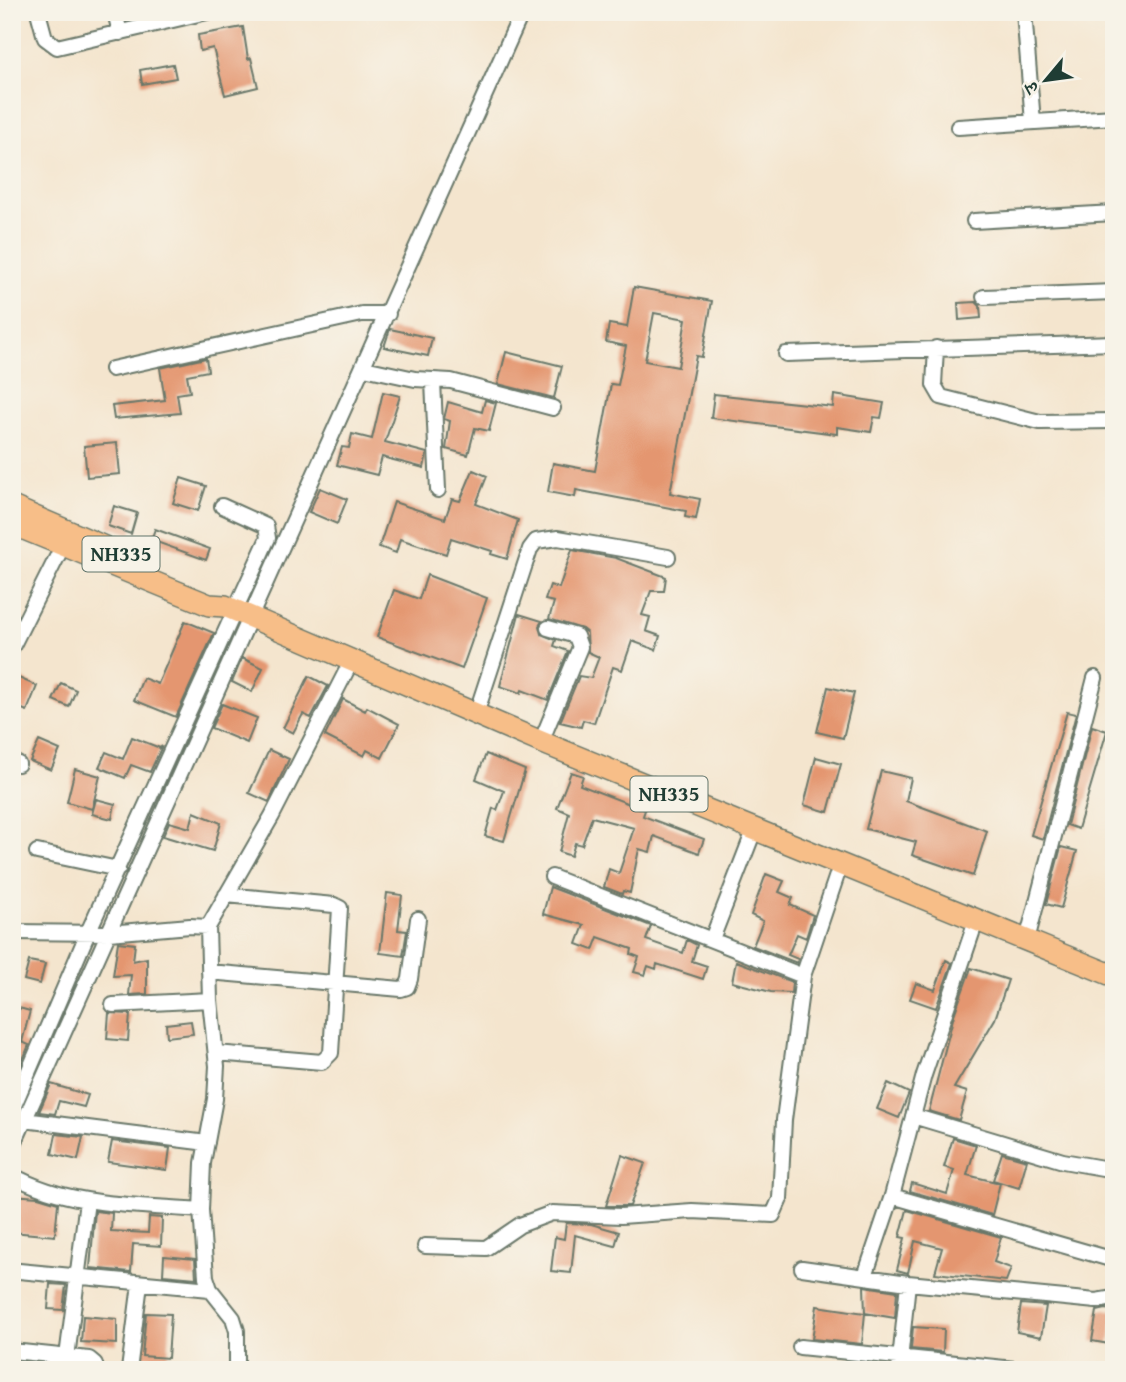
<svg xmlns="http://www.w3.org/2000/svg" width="1126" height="1382" viewBox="0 0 1126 1382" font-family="'Gentium Book Plus','Noto Serif Devanagari',serif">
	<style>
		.building { fill: #e49670; fill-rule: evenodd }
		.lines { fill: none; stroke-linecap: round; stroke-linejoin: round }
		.minor-casing { stroke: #6a786a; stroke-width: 18 }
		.highway-casing { stroke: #6a786a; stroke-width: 24 }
		.minor { stroke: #fff; stroke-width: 14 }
		.highway { stroke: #f7be88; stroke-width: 21 }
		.labels { text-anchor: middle; stroke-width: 7; stroke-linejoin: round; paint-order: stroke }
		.shield { fill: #f7f3e8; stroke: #60746a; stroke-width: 2 }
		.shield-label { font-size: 21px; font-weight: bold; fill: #1f3d34 }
	</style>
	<rect width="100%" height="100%" fill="#f7f3e8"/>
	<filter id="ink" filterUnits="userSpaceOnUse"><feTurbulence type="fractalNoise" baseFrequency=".0143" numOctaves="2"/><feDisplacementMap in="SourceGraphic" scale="14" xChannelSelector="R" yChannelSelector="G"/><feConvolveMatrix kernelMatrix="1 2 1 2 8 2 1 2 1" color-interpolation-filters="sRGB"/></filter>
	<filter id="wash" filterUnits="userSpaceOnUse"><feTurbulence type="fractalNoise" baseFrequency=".00686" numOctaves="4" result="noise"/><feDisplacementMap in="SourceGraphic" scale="28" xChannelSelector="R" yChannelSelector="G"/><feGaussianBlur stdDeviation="1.57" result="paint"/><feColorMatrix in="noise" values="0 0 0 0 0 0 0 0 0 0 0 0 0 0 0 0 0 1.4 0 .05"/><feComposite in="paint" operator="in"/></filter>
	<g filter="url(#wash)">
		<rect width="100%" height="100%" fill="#f4e5ce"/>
		<g id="blocks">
			<path class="building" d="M243 27 248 59 251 58 258 87 225 95 213 48 200 51 198 35Z
				M173 64 176 78 142 84 140 70Z
				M634 287 712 301 702 357 696 356 670 493 700 499 696 519 685 517 686 511 576 490 575 497 548 492 553 463 595 471 611 384 618 385 626 346 606 342 609 324 627 327ZM654 313 686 319 678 367 645 361Z
				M976 302 980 306 981 318 959 320 958 303Z
				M390 329 432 338 428 356 384 347Z
				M506 352 562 366 554 398 498 384Z
				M206 358 208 371 187 375 190 392 177 394 180 413 114 419 112 406 165 400 160 368Z
				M383 392 400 396 385 442 427 453 424 468 382 457 377 475 337 465 342 447 349 448 352 434 372 439Z
				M714 394 833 407 834 395 884 403 881 418 874 417 871 432 837 427V434L711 418Z
				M485 400 496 403 489 431 475 428 468 455 446 449 450 421 444 419 448 402 482 412Z
				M117 443 120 474 87 477 84 446Z
				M473 470 487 476 476 504 518 520 507 559 491 554 492 551 451 538 446 554 400 539 396 553 379 547 394 502 445 519 452 499 460 501Z
				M181 478 206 486 198 511 173 503Z
				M320 488 347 499 337 524 309 512Z
				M114 506 137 513 131 534 108 526Z
				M155 529 210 549 206 560 151 540Z
				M572 550 616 558 666 577 664 591H651L642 615 650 617 646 631 660 636 656 650 632 641 622 670 613 667 594 723 583 720 581 727 560 722 579 676 591 678 599 657 588 652 587 633 582 629 549 619 554 602 545 600 550 585 559 588Z
				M427 575 487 598 462 669 377 637 394 590 419 599Z
				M519 614 542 621 539 626 541 634 556 640 554 646 568 651 548 700 522 690 521 693 500 686Z
				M185 621 214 633 176 717 134 700 143 678 158 684Z
				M242 658 263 668 252 692 232 682Z
				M12 675 37 686 27 711 12 705Z
				M309 676 328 686 311 718 303 714 293 733 283 728Z
				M61 683 76 690 69 707 53 700Z
				M828 687 854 693 843 738 817 732Z
				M343 699 365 711 367 707 399 724 382 758 367 750 364 756 325 736Z
				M222 704 257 718 247 743 211 728Z
				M1067 712 1076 714 1043 839 1031 835Z
				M1092 726 1107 731 1078 829 1067 825Z
				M132 737 160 748 162 746 150 772 131 765 125 778 99 767 106 752 123 759Z
				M39 741 60 750 51 770 30 761Z
				M269 750 289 759 269 802 249 793Z
				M486 754 525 770 504 841 485 836 493 808 497 810 504 791 476 779Z
				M816 757 841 764 828 812 804 805Z
				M75 769 100 776 92 809 67 802Z
				M881 771 911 778 906 801 987 831 973 876 912 855 916 842 866 829Z
				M571 772 583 776 580 785 645 810 643 816 704 839 699 853 654 836 650 852 639 849 630 893 623 891 622 894 604 887 609 869 619 873 634 828 592 817 582 845 575 843 571 856 559 852 569 813 557 808Z
				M96 799 115 804 112 819 92 814Z
				M194 812 221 823 213 851 163 836 169 822 190 828Z
				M1061 847 1077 851 1061 908 1046 904Z
				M766 874 784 881 779 892 793 898 790 905 813 915 806 938 797 934 788 955 798 959 797 963 753 946 763 921 751 915Z
				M550 887 651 926 646 940 683 953 687 940 697 945 692 961 707 966 703 979 657 964 656 969 648 966 645 975 634 972 639 957 631 954 632 949 598 937 593 950 577 944 584 925 543 914Z
				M387 893 402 895 398 930 407 931 403 956 380 953Z
				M118 942 135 944 133 961 147 958V994L129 995 131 975 113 976Z
				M946 960 952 963 936 1008 910 999 916 983 935 990Z
				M29 961 45 964 40 984 24 980Z
				M736 961 792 982 791 993 771 992 732 982Z
				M971 968 1008 980 995 1019 954 1088 967 1092 959 1120 929 1111 954 1015Z
				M19 1008 30 1011 22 1042 29 1045 17 1074 12 1072V1036Z
				M109 1013 130 1014 128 1041 107 1039Z
				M191 1021 193 1034 167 1037 166 1024Z
				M888 1083 909 1093 899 1118 877 1109Z
				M51 1084 88 1095 84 1107 59 1101 55 1114 39 1112Z
				M56 1134 83 1137 78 1160 52 1154Z
				M953 1138 976 1145 967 1175 1000 1183 992 1215 910 1191 912 1183 947 1194 954 1170 944 1167Z
				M112 1141 170 1148 167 1170 108 1162Z
				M1002 1153 1027 1160 1019 1188 993 1180Z
				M622 1155 645 1163 630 1206H606Z
				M12 1195 38 1197 58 1203 55 1236 12 1232Z
				M907 1210 1001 1237 994 1262 1011 1268 1006 1281 935 1273 942 1248 915 1241 908 1273 897 1270 905 1238 900 1237Z
				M95 1211 112 1213 111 1231 148 1233 149 1217 162 1218 161 1246 133 1244 131 1272 90 1268Z
				M566 1223 591 1224 619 1232 615 1246 575 1235 571 1273 551 1271 555 1237 564 1239Z
				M164 1256 195 1259 196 1278 163 1275Z
				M50 1284 66 1285 63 1310 48 1309Z
				M864 1286 897 1291 895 1318 865 1313Z
				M1021 1304 1046 1306 1041 1337 1017 1332Z
				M817 1306 865 1313 862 1344 812 1339Z
				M1106 1309 1114 1311 1109 1344 1092 1341 1097 1311Z
				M146 1313 171 1314 168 1358 142 1356Z
				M83 1316 117 1319V1344L81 1342Z
				M913 1327 944 1329 943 1352 911 1349Z
				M12 1361 46 1364V1370H12Z"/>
		</g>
	</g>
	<g filter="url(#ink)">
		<use href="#blocks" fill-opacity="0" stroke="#6a786a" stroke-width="2"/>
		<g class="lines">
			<defs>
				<path id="minor" d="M38 12 45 38 57 47 207 12
					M115 12 120 33
					M1024 12 1033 122
					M958 127 1114 117
					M974 221 1114 213
					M984 297 1114 292
					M936 348 934 385 941 397 1040 422 1114 421
					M786 354 1114 343
					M364 368 415 379 451 381 553 408
					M112 369 362 314H388
					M433 381 438 490
					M12 647 63 545
					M476 714 530 549 536 541 558 538 668 557
					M541 742 580 647 576 636 548 628
					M12 762 18 764
					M37 852 118 869
					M552 877 803 976
					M12 932 109 933 190 926 208 927
					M712 939 755 828
					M1027 940 1095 678
					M209 972 401 989 407 987 410 979 418 919
					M113 1005 210 1000
					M216 1053 322 1062 331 1053 340 908 334 905 226 895
					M12 1110 89 930 268 538 266 526 222 506
					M913 1116 1063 1161 1114 1170
					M24 1120 207 1143
					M12 1148 522 12
					M12 1175C69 1207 137 1205 201 1210
					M892 1196 1114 1260
					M425 1246 486 1248 520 1225 552 1213 621 1216 692 1211 773 1215 780 1199 784 1120 803 976 841 863
					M802 1268 908 1283 1096 1301 1114 1298
					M19 1271 210 1289
					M865 1276 892 1196 924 1075 977 918
					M800 1347 1024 1370
					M12 1351 89 1359 95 1364 96 1370
					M67 1357 87 1201
					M129 1370 140 1284
					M237 1370V1331L233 1318 210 1289 206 1277 201 1210 203 1163 215 1099 217 1066 210 1000 208 927 272 816 352 660
					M899 1370 908 1283"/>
				<path id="highway" d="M12 507 109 549
					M12 524 209 605 225 606 541 742 1114 976"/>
			</defs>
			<use href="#minor" class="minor-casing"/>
			<use href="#highway" class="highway-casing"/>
			<use href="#minor" class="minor"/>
			<use href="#highway" class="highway"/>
		</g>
	</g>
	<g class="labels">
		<g class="shield">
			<rect x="82.5" y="536.5" width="77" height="35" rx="5"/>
			<rect x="630.5" y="776.5" width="77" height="35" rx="5"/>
		</g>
		<g class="shield-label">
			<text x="121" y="561">NH335</text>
			<text x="669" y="801">NH335</text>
		</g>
	</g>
	<rect width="1126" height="1382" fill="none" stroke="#f7f3e8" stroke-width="42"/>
	<g transform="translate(1046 80) rotate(241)" stroke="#f7f3e8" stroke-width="5" paint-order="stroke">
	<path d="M0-5L12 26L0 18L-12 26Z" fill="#1f3d34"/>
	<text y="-10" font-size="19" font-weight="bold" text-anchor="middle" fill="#1f3d34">उ</text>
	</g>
</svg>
